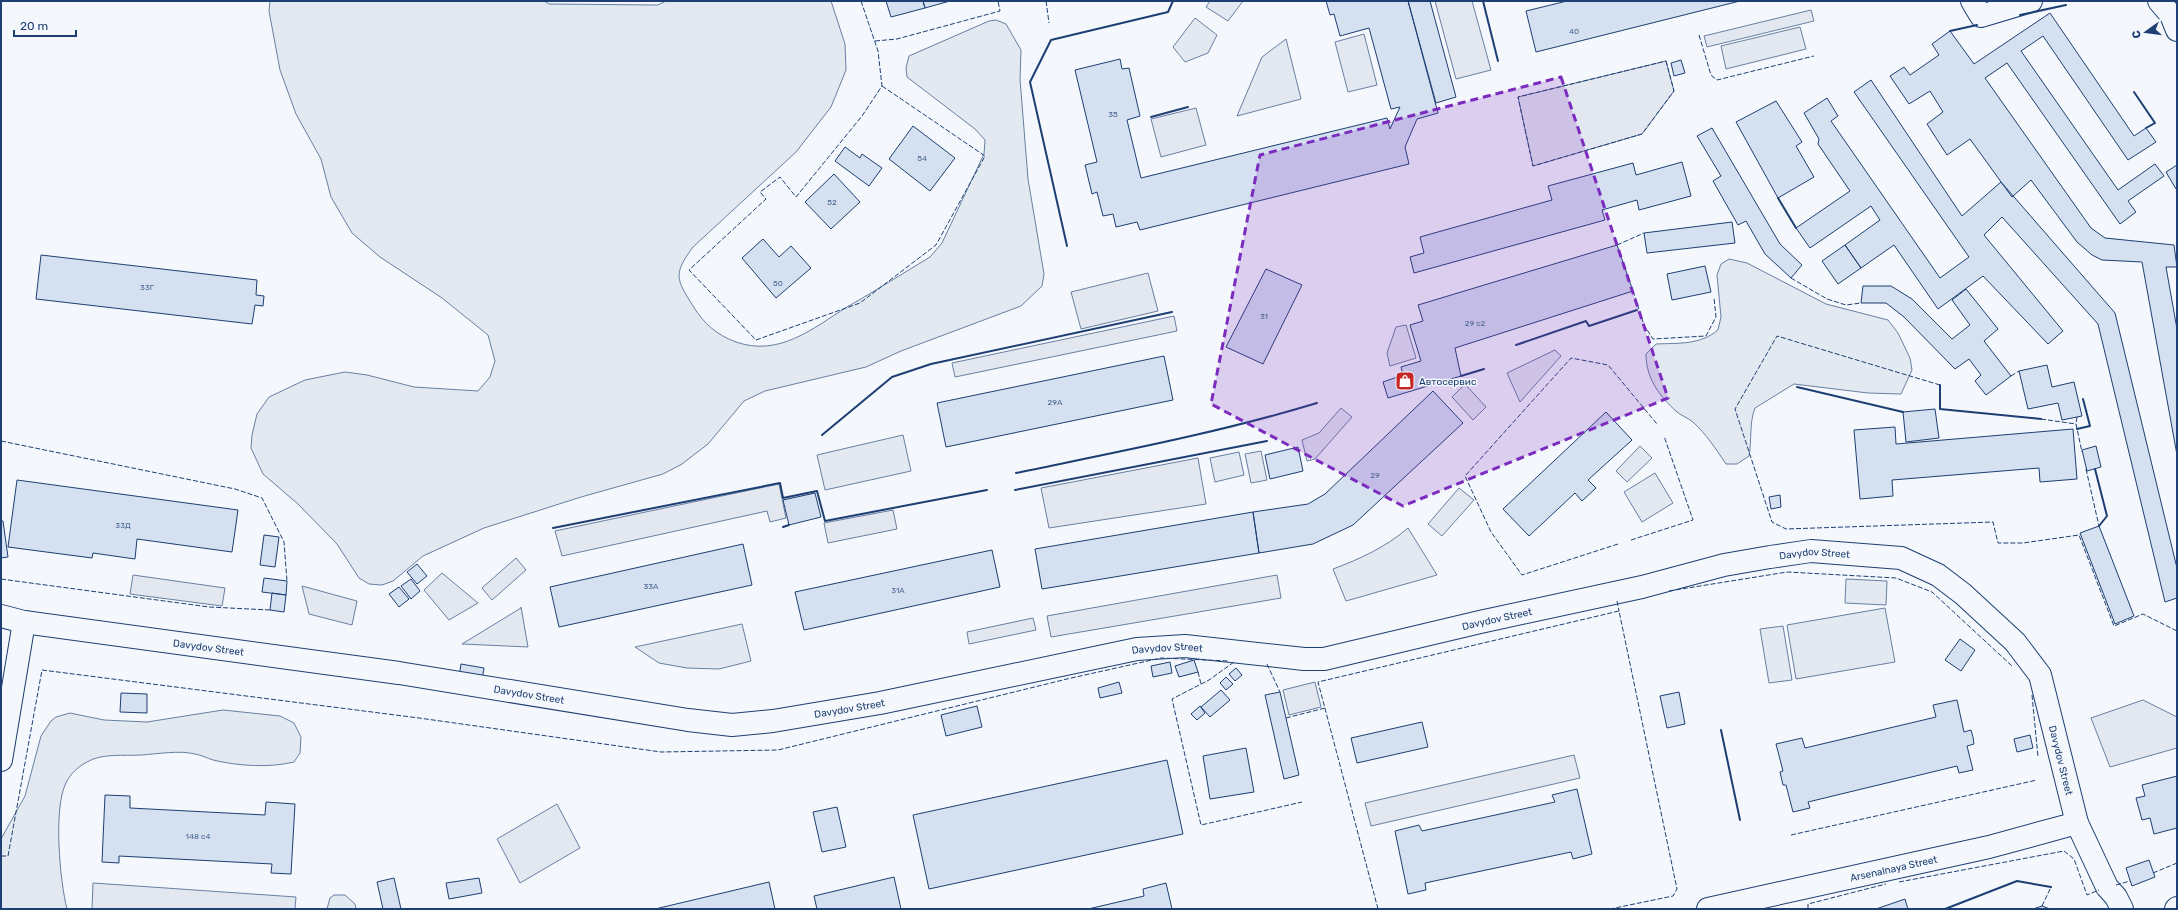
<svg xmlns="http://www.w3.org/2000/svg" width="2178" height="910" viewBox="0 0 2178 910" font-family="Rubik,sans-serif">
	<style>
		.green { fill: #e3e9f0; stroke: #687fa3 }
		.parking { fill: #e3e8f0; stroke: #687fa3 }
		.building { fill: #d5e0f0; stroke: #1d3f73 }
		.lines { fill: none; stroke-linecap: round; stroke-linejoin: round }
		.minor-casing { stroke: #1d3f73; stroke-width: 24 }
		.minor { stroke: #f4f7fb; stroke-width: 22 }
		.fence { stroke: #1d3f73; stroke-width: 1; stroke-dasharray: 5 2; stroke-linecap: butt }
		.wall { stroke: #1d3f73; stroke-width: 2 }
		.marked { fill: #7b2cbf; fill-opacity: 0.2; stroke: #7b2cbf; stroke-width: 3; stroke-dasharray: 8 5; stroke-linejoin: round }
		.labels { text-anchor: middle; stroke-width: 3; stroke-linejoin: round; paint-order: stroke }
		.number-label { font-size: 8px; fill: #4b6792 }
		.poi-label { font-size: 10px; fill: #1d3f73; stroke: #f4f7fb; text-anchor: start }
		.street-label { font-size: 10px; fill: #1d3f73; stroke: #f4f7fb }
	</style>
	<rect width="100%" height="100%" fill="#f4f7fb"/>
	<path class="green" d="M270 1H544L549 4 658 5 666 1H831L845 44 846 70 831 107 796 152 693 247C673 274 676 279 693 306 704 324 717 335 736 342 779 357 812 329 847 307 875 291 902 274 930 257L942 243 984 154 985 140 975 129 907 77 906 68 909 56 989 21 996 20 1006 24 1021 50 1020 79 1028 179 1044 274 1042 286 1021 306 901 351 866 367 765 391 744 401 708 444 682 464 663 474 581 497 484 528 423 556 393 581 382 585 369 584 359 578 337 544 298 504 263 474 251 448 252 435 257 414 269 397 305 380 345 372 367 375 414 387 478 391 490 377 495 361 488 335 442 298 380 257 352 233 331 197 321 159 296 114 280 70 269 11Z
		M1210 1H1243L1228 21 1206 7Z
		M1195 18 1217 35 1208 53 1185 62 1173 47Z
		M1800 27 1806 49 1726 69 1721 46Z
		M1286 39 1301 99 1237 116 1262 57Z
		M1729 259 1747 263 1826 304 1888 320 1898 333 1910 358 1912 370 1901 394 1868 393 1794 384 1755 408C1749 423 1752 440 1749 456L1737 464H1726C1716 449 1706 434 1693 422 1688 418 1682 416 1677 412 1659 396 1646 378 1646 354L1656 344C1679 343 1700 345 1718 330L1721 317 1717 275 1721 264Z
		M903 435 911 471 825 490 817 455Z
		M1239 452 1244 475 1215 482 1210 458Z
		M1655 473 1673 503 1642 522 1624 492Z
		M1408 528 1437 575 1346 601 1333 569C1360 559 1386 547 1408 528Z
		M1846 579 1887 581 1886 605 1845 603Z
		M521 607 528 647 462 644 521 608Z
		M1885 608 1895 662 1796 679 1787 625Z
		M742 624 751 661 719 669 687 668 659 663 635 647Z
		M1783 626 1792 680 1769 683 1760 629Z
		M223 710 280 716 294 723 301 737 300 753 294 762C269 768 238 766 213 760 207 758 201 755 195 754 179 750 158 754 141 755 124 756 102 753 87 762 79 766 70 774 66 783 53 808 60 882 67 909H1V839L25 796 41 736 51 721 56 717 70 713 104 720 147 722Z
		M334 895H345L355 904 356 909H327L330 898Z"/>
	<path class="parking" d="M1435 1H1472L1491 70 1456 79Z
		M1811 10 1814 21 1707 47 1704 36Z
		M1364 34 1377 85 1348 92 1335 42Z
		M1666 61 1674 91 1642 134 1533 166 1518 97Z
		M1196 108 1206 145 1161 157 1151 119Z
		M1148 273 1158 311 1081 329 1071 292Z
		M1174 316 1177 331 955 377 952 363Z
		M1406 325 1416 358 1390 366 1387 353 1396 327Z
		M1555 350 1561 356 1520 402 1507 373Z
		M1465 384 1486 407 1473 420 1452 397Z
		M1341 408 1352 417 1315 459 1307 461 1302 440 1319 433Z
		M1640 446 1652 458 1627 482 1616 471Z
		M1261 451 1267 480 1251 483 1245 454Z
		M1198 458 1206 504 1049 528 1041 488Z
		M779 484 786 518 770 522 767 511 562 556 555 531Z
		M1459 488 1474 500 1442 536 1428 524Z
		M893 510 897 529 828 543 824 523Z
		M516 558 526 570 492 600 482 588Z
		M442 573 478 603 449 620 424 590Z
		M133 575 225 588 222 606 130 594Z
		M1277 575 1281 598 1051 637 1047 616Z
		M302 586 357 601 352 625 309 614Z
		M1033 618 1036 630 969 644 967 632Z
		M1315 682 1321 707 1289 715 1283 690Z
		M2143 700 2177 717V748L2110 767 2091 718Z
		M1574 755 1580 778 1371 826 1365 803Z
		M557 804 580 848 520 883 497 839Z
		M93 883 296 897 295 909H92Z"/>
	<path class="building" d="M886 1H923L925 8 891 17Z
		M923 1H950L925 8Z
		M1326 1H1408L1438 113 1417 119 1405 147 1409 164 1140 230 1137 222 1116 227 1113 214 1103 216 1097 192 1092 194 1085 165 1097 162 1075 70 1120 59 1122 69 1129 68 1140 116 1127 120 1141 178 1387 118 1390 129 1400 107 1391 109 1369 28 1340 36 1334 14 1330 15Z
		M1408 1H1430L1456 97 1436 103Z
		M1567 1H1740L1536 52 1526 11Z
		M2050 13 2134 136 2146 128 2156 142 2128 160 2043 36 2021 51 2118 190 2155 164 2164 176 2128 201 2136 212 2120 224 2007 63 1985 78 2091 228 2105 238 2174 245 2177 267H2166L2177 329V455L2142 262 2102 260 2092 255 2077 242 2031 180 2012 197 1970 139 1947 155 1927 124 1943 112 1930 91 1909 104 1890 76 1904 67 1910 75 1939 55 1932 44 1950 31 1974 64Z
		M1681 60 1685 73 1674 76 1671 63Z
		M1871 80 1962 216 2001 182 2115 313 2177 568V598L2165 602 2098 324 2002 217 1984 235 2063 331 2048 344 1983 276 1938 309 1894 245 1861 268 1845 245 1880 220 1871 206 1810 248 1796 228 1850 191 1818 144 1819 139 1804 113 1827 98 1838 116 1831 121 1940 278 1969 257 1854 92Z
		M1776 101 1802 142 1796 146 1814 177 1778 198 1736 122Z
		M913 126 955 158 930 191 889 159Z
		M1712 128 1780 244 1802 265 1791 278 1765 254 1746 221 1738 225 1713 181 1721 176 1697 136Z
		M845 147 860 158 862 154 882 168 869 186 835 161Z
		M1682 162 1691 196 1639 210 1637 200 1602 210 1605 220 1414 273 1410 257 1424 253 1420 237 1552 200 1548 186 1633 163 1636 175Z
		M2177 165V189H2176L2166 172Z
		M834 174 860 202 831 229 805 202Z
		M1732 222 1735 243 1647 253 1644 233Z
		M763 239 779 257 791 246 811 268 776 298 742 258Z
		M1617 245 1633 291 1455 348 1461 376 1388 398 1383 382 1403 375 1401 367 1421 361 1410 325 1423 321 1418 305Z
		M1845 245 1861 268 1838 284 1822 261Z
		M41 255 257 280 256 295 264 296 263 306 255 305 252 324 36 299Z
		M1705 266 1711 292 1672 300 1667 274Z
		M1266 269 1302 285 1263 364 1226 347Z
		M1863 286H1891L1912 299 1952 339 1970 325 1952 300 1966 289 1998 329 1984 341 2011 376 1986 395 1975 381 1981 375 1969 359 1955 369 1904 317 1886 303H1861Z
		M1164 356 1173 400 946 447 937 403Z
		M2047 365 2052 387 2074 382 2082 416 2062 420 2058 403 2028 409 2019 371Z
		M1433 391 1463 423 1353 525 1313 544 1259 553 1253 512 1308 504 1325 494Z
		M1935 409 1939 438 1906 442 1903 412Z
		M1606 412 1632 440 1588 480 1596 488 1582 501 1575 493 1529 536 1503 509Z
		M1895 427 1896 444 2073 429 2077 479 2040 482 2039 468 1892 480 1893 496 1860 499 1854 430Z
		M2096 446 2101 467 2087 471 2082 450Z
		M1298 447 1303 471 1270 479 1265 455Z
		M17 480 238 510 232 552 137 539 135 559 93 553 92 558 8 547Z
		M815 493 821 517 789 525 783 500Z
		M1780 495 1781 507 1771 509 1769 497Z
		M1253 512 1259 553 1042 589 1035 549Z
		M1 521H3L8 557 1 558Z
		M2099 526 2134 616 2115 624 2080 533Z
		M264 535 279 537 275 567 260 565Z
		M743 544 752 585 559 627 550 587Z
		M992 550 1000 587 804 630 795 592Z
		M417 564 427 576 417 584 407 572Z
		M264 578 287 581 286 595 262 592Z
		M411 579 420 591 411 599 401 586Z
		M399 587 409 599 399 607 389 594Z
		M272 593 286 595 284 612 270 610Z
		M1960 639 1975 650 1961 671 1945 660Z
		M1194 660 1198 672 1179 677 1175 666Z
		M1170 662 1172 673 1153 677 1151 666Z
		M461 664 484 668 482 680 459 677Z
		M1236 668 1242 675 1235 681 1229 674Z
		M1226 677 1233 684 1226 690 1220 683Z
		M1119 682 1122 693 1100 698 1098 688Z
		M1221 690 1230 700 1210 717 1201 707Z
		M1280 692 1299 775 1284 779 1265 695Z
		M1679 692 1685 724 1667 728 1660 696Z
		M121 693 147 694V713L120 712Z
		M1957 700 1964 732 1971 730 1973 737 1974 744 1967 746 1973 770 1959 773 1957 766 1808 802 1810 808 1793 812 1786 785H1783L1780 772 1783 771 1776 744 1802 738 1805 748 1936 717 1933 705Z
		M977 706 982 727 946 736 941 715Z
		M1200 706 1205 713 1197 720 1191 714Z
		M1422 722 1428 747 1357 763 1351 738Z
		M2030 735 2033 748 2017 752 2014 739Z
		M1246 748 1254 792 1210 799 1203 756Z
		M1167 760 1183 834 929 889 913 815Z
		M2177 776V828L2154 834 2150 818 2142 820 2136 798 2145 796 2142 785Z
		M1577 789 1592 854 1573 859 1571 852 1425 883 1426 890 1408 894 1395 831 1419 825 1422 831 1555 802 1552 795Z
		M105 795 130 796V808L265 815 266 802 295 804 291 874 271 873 272 864 119 856V863L102 862Z
		M837 807 846 847 822 852 813 812Z
		M2149 860 2155 877 2132 886 2126 868Z
		M894 877 901 909H817L814 896Z
		M394 878 401 909H383L377 882Z
		M479 878 482 893 449 899 446 883Z
		M769 882 775 909H655Z
		M1166 883 1172 909H1088L1144 896 1143 889Z
		M1905 899 1908 909H1876Z
		M2042 906 2050 909H2033Z"/>
	<g class="lines">
		<defs>
			<g id="minor">
				<path d="M1972 1 1981 16 2031 1"/>
				<path d="M2159 1 2171 15 2177 30"/>
				<path id="s1" d="M1 616 24 622 399 673 688 720 732 725 773 721 880 703 1137 649 1185 646 1304 659H1324L1480 622 1642 587 1724 565 1770 557 1811 551 1901 558 1938 575 1963 594 2015 642 2040 675 2077 823 2107 887 2116 897 2122 909"/>
				<path d="M1 760 24 622"/>
				<path id="s2" d="M1708 909 1989 847 2077 823"/>
				<path d="M2176 909 2177 908"/>
			</g>
		</defs>
		<use href="#minor" class="minor-casing"/>
		<use href="#minor" class="minor"/>
		<path class="fence" d="M861 1 878 51 882 86 862 116 796 197 780 177 760 192 766 199 689 270 756 340 860 303 936 245 985 156 882 86
			M1046 1 1049 23
			M1699 35 1711 75 1717 80 1814 56
			M875 41 897 39 1000 11 998 1
			M1666 61 1674 91 1642 134 1533 166 1518 97Z
			M1617 245 1644 233
			M1791 278 1827 299 1846 305 1861 303
			M1633 291 1644 325 1653 339 1706 336 1716 317 1714 298
			M2011 376 2019 371
			M1940 385 1777 336 1735 409 1772 522 1786 529 1993 522 1998 543H2023L2079 535 2114 626 2143 614 2177 631
			M2077 417 2076 424 2082 452
			M2041 419 2076 424
			M1 441 235 489 262 498 284 542 287 581
			M2086 469 2099 526
			M1631 540 1693 520 1664 436
			M1618 544 1522 575 1491 532 1465 476 1571 358 1608 365 1657 424
			M1 579 209 607 270 610
			M1669 591 1787 572 1896 578 1932 592 2012 666
			M1617 601 1619 611
			M1234 662 1209 680 1172 699 1201 825 1302 802
			M1267 664 1280 692
			M1198 672 1201 684
			M2032 695 2038 757
			M1286 718 1325 708
			M1791 835 2037 780
			M1 856H8L42 670 419 718 661 752 778 750 1067 679 1161 658 1228 661
			M2153 873 2177 863
			M1899 882 2064 851 2074 859 2087 895 2099 890
			M2116 885 2130 881
			M2042 906 2051 887
			M1378 909 1318 682 1619 611 1677 889 1673 896 1610 909
			M1808 909V904L1886 884"/>
		<path class="wall" d="M1483 1 1498 61
			M2020 15 2066 5
			M1950 31 1977 25
			M2134 92 2155 123 2146 128
			M1151 117 1188 107
			M1778 198 1796 228
			M1067 246 1030 82 1051 40 1168 12 1173 1
			M1516 345 1586 321 1589 326 1637 310
			M1461 376 1484 369
			M1940 385V409L2041 419
			M1797 387 1903 412
			M2077 429 2090 426 2083 399
			M822 435 892 377 931 364 1172 312
			M2095 469 2107 516 2099 526
			M1016 473C1117 452 1218 433 1317 403
			M1015 490 1267 441
			M783 527 789 525
			M553 528 780 483 783 498 817 491 825 521 987 490
			M1721 730 1740 820
			M1945 909 2017 881 2051 887"/>
	</g>
	<path class="marked" d="M1561 77 1668 398 1403 506 1211 404 1260 155Z"/>
	<defs>
		<symbol id="shop-square" viewBox="-11 -11 22 22"><rect x="-9" y="-9" width="18" height="18" rx="4" fill="#c62828" stroke="#f4f7fb"/><path d="M-5-2.5h2.3a2.7 3.5 0 0 1 5.4 0H5L5.5 6h-11ZM-1.5-2.5h3a1.5 2.3 0 0 0-3 0Z" fill="#fff"/></symbol>
	</defs>
	<g fill-rule="evenodd">
		<use href="#shop-square" x="1394" y="370" width="22" height="22"/>
	</g>
	<g class="labels">
		<g class="number-label">
			<text x="1574" y="34">40</text>
			<text x="1113" y="117">35</text>
			<text x="922" y="161">54</text>
			<text x="832" y="205">52</text>
			<text x="778" y="286">50</text>
			<text x="147" y="290">33Г</text>
			<text x="1264" y="319">31</text>
			<text x="1475" y="326">29 с2</text>
			<text x="1055" y="405">29А</text>
			<text x="1375" y="478">29</text>
			<text x="123" y="528">33Д</text>
			<text x="651" y="589">33А</text>
			<text x="898" y="593">31А</text>
			<text x="198" y="839">148 с4</text>
		</g>
		<g class="poi-label">
			<text x="1419" y="385">Автосервис</text>
		</g>
		<g class="street-label">
			<text dy="4" stroke="none"><textPath href="#s1" startOffset="1842">Davydov Street</textPath></text>
			<text dy="4" stroke="none"><textPath href="#s1" startOffset="1517">Davydov Street</textPath></text>
			<text dy="4" stroke="none"><textPath href="#s1" startOffset="210">Davydov Street</textPath></text>
			<text dy="4" stroke="none"><textPath href="#s1" startOffset="1182">Davydov Street</textPath></text>
			<text dy="4" stroke="none"><textPath href="#s1" startOffset="534">Davydov Street</textPath></text>
			<text dy="4" stroke="none"><textPath href="#s1" startOffset="858">Davydov Street</textPath></text>
			<text dy="4" stroke="none"><textPath href="#s1" startOffset="2201">Davydov Street</textPath></text>
			<text dy="4" stroke="none"><textPath href="#s2" startOffset="190">Arsenalnaya Street</textPath></text>
		</g>
	</g>
	<rect width="2178" height="910" fill="none" stroke="#1d3f73" stroke-width="4"/>
	<g transform="translate(2146 32) rotate(256)" stroke="#f4f7fb" stroke-width="3" paint-order="stroke">
	<path d="M0-3L7 15L0 10L-7 15Z" fill="#1d3f73"/>
	<text y="-6" font-size="11" font-weight="bold" text-anchor="middle" fill="#1d3f73">С</text>
	</g>
	<path d="M14 30v6h62v-6" fill="none" stroke="#1d3f73" stroke-width="2"/>
	<text x="20" y="30" font-size="12" fill="#1d3f73" stroke="#f4f7fb" stroke-width="3" paint-order="stroke">20 m</text>
</svg>
